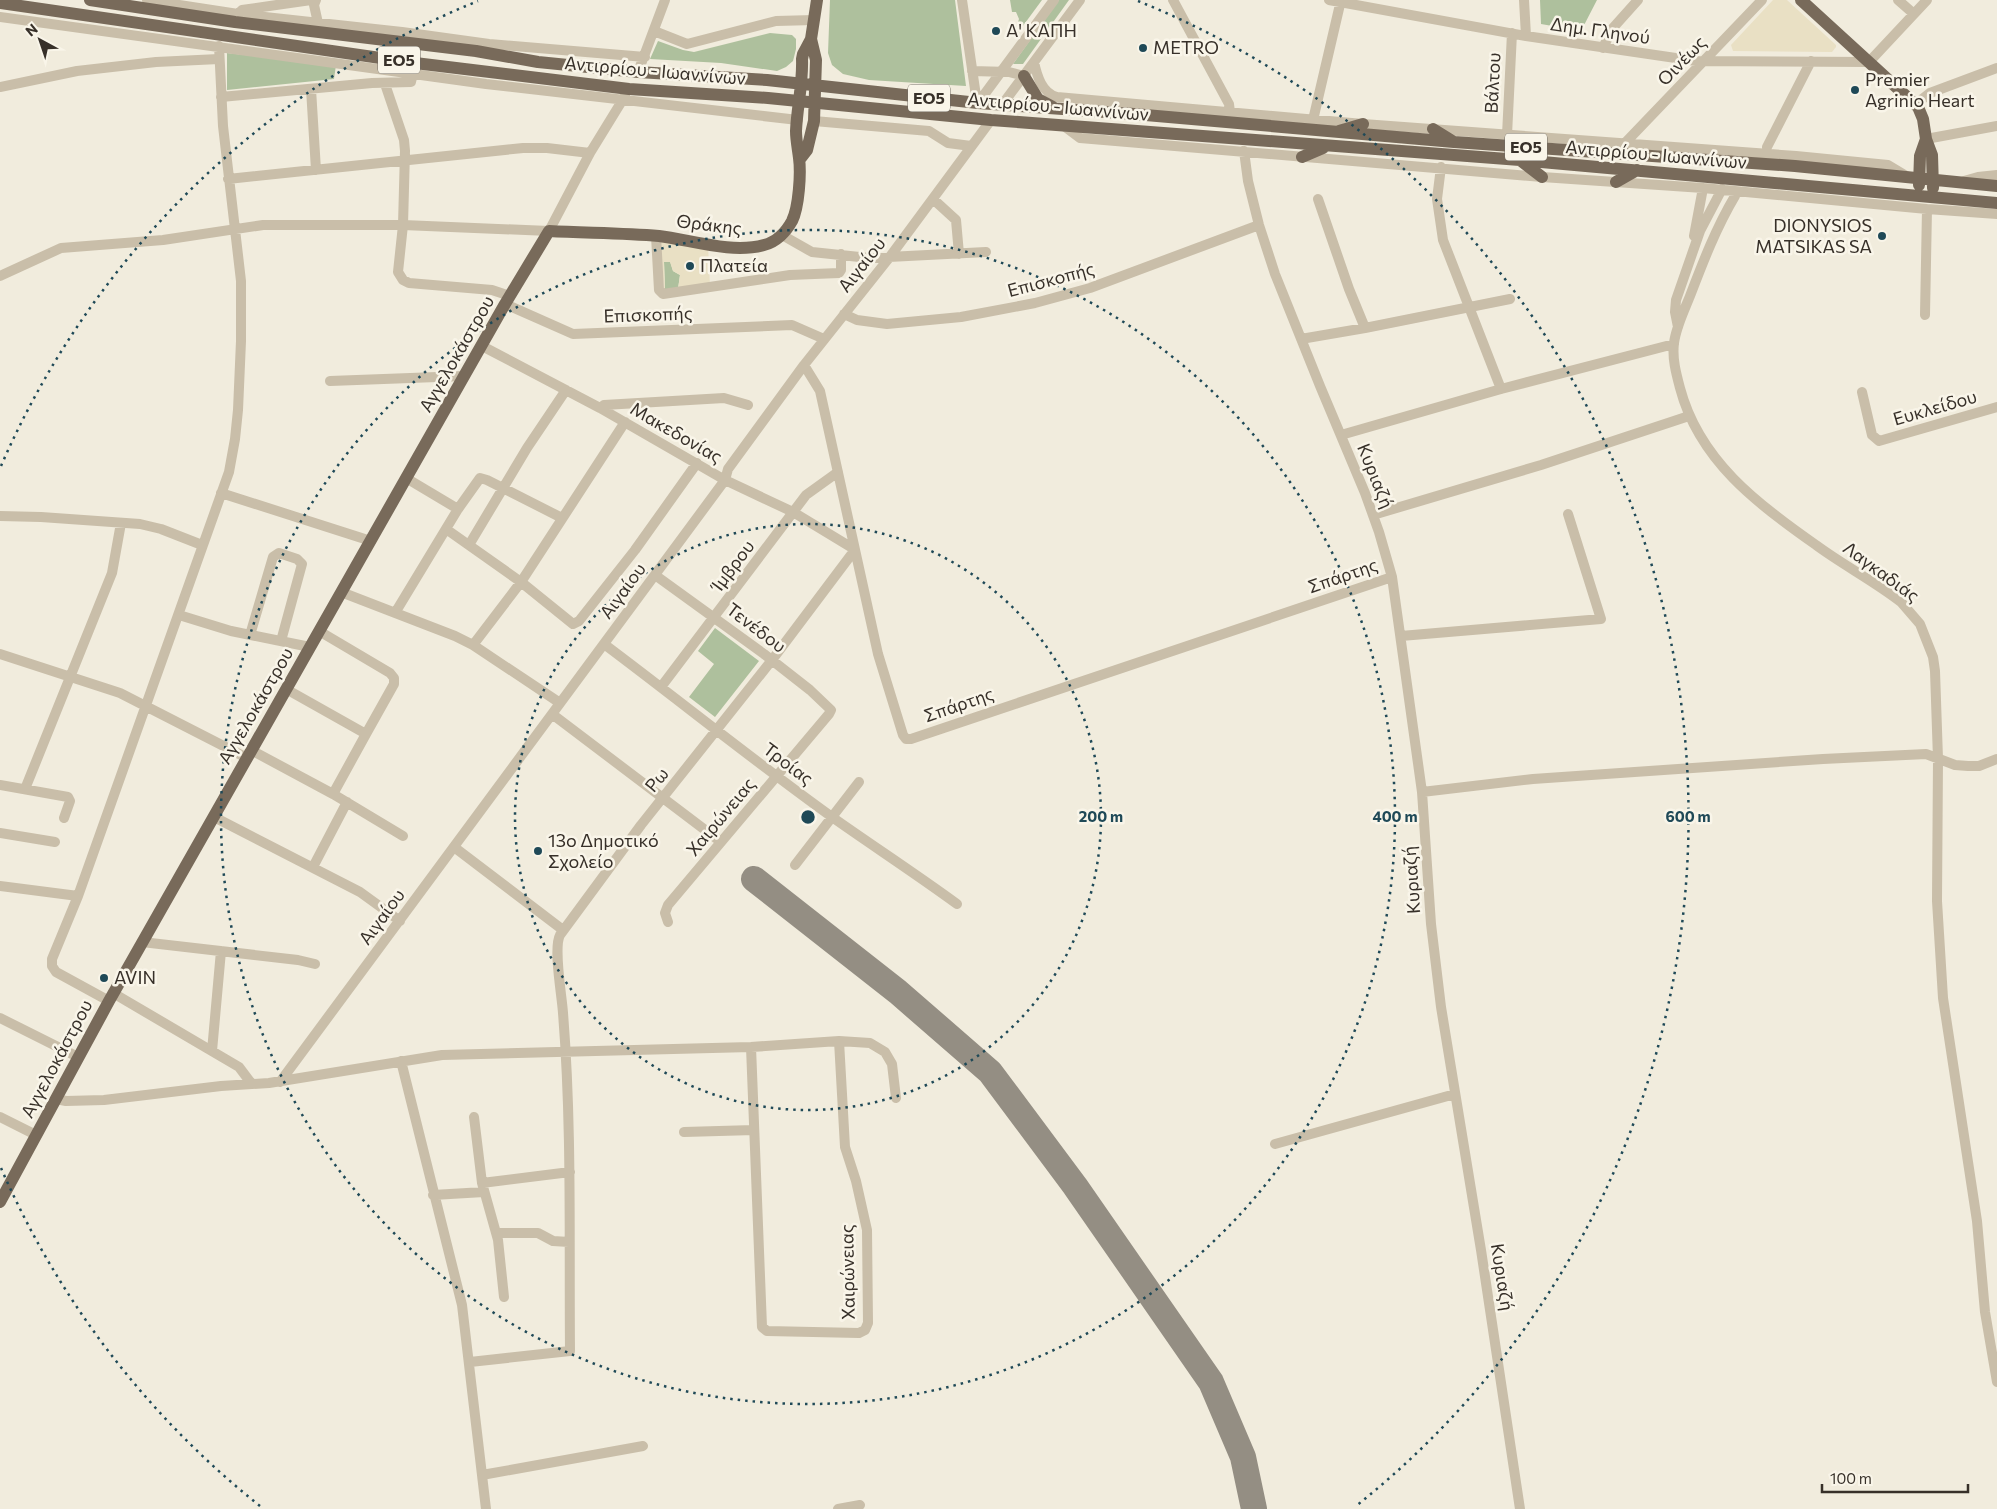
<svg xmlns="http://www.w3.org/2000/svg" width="1997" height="1509" viewBox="0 0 1997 1509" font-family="Commissioner,sans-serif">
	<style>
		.green { fill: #aec09d }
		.plaza { fill: #e9e0c4; fill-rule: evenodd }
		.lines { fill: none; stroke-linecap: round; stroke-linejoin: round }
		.taxiway { stroke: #948e83; stroke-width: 26 }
		.minor { stroke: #c9bea9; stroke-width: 10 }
		.major { stroke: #786a5a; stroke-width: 12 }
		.ring { fill: none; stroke: #1f4957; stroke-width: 2.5; stroke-dasharray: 2.5 5 }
		.poi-dot { fill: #1f4957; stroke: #f9f5e9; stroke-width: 2 }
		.labels { text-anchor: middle; stroke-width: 5; stroke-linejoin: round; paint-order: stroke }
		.shield { fill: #f9f5e9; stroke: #716b63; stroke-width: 1 }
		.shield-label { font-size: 16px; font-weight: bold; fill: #373029 }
		.poi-label { font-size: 18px; fill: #373029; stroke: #f9f5e9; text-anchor: start }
		.street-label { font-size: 18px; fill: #373029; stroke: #f9f5e9 }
		.centre { fill: #1f4957; stroke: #f9f5e9; stroke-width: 2.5 }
		.ring-label { font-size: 15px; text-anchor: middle; font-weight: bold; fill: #1f4957; stroke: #f9f5e9; stroke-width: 5; stroke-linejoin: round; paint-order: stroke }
	</style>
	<rect width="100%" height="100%" fill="#f1ecdd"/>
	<path class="green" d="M830 0H955L966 86 869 80 843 74 832 65 828 53Z
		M1010 0H1042L1017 34 1016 28 1019 19 1016 12H1012Z
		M1059 0H1069L1023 64H1013Z
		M1540 0H1597L1581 31 1541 24Z
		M770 33 792 35 796 39V49L793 61 786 67 777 71 721 63 650 59 658 41 683 50 694 52Z
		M227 53 336 65 334 79 227 90Z
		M670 261 673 271 680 275 678 289 665 290 664 262Z
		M715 628 759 661 715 717 689 697 714 664 698 651Z"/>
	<path class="plaza" d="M1773 0H1787L1836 45V47L1832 52 1733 51 1731 45Z
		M660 242 708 245 710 286 664 291ZM664 262H670L673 271 680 275 678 289 665 290Z"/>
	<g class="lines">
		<path class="taxiway" d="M754 879 898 992 990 1072 1075 1186 1211 1382 1243 1457 1254 1509"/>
		<path class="minor" d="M147 0 238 14 402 32 489 44 645 57
			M316 0 314 5 318 23
			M962 0 977 103
			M1173 0 1229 104 1230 112
			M1329 0 1526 36 1696 61 1869 62 1927 0
			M1524 0 1526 36
			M1898 0 1914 14
			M239 13 242 10 311 0
			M0 17 486 84 798 120
			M654 31 687 44 776 21 814 20
			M1603 48 1612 29 1638 0
			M1034 62C1037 76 1042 93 1057 97L1363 124 1796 156 1888 165 1908 177
			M972 71 1009 72 1024 76
			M638 72 665 0
			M385 84 404 140 405 151 403 225 398 272 403 280 409 283 492 290 510 296
			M0 87 77 71 156 62 219 59
			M311 89 316 170
			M221 97 372 83 411 82 414 69
			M978 103 1054 0
			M1916 104 1930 93 1997 68
			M1002 105 1080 0
			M1313 120 1341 0
			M814 121 929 131 948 143 971 146
			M1064 126 1080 138 1542 177 1703 188 1927 209 1997 214
			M1507 135 1512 33
			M1926 139 1997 126
			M1625 143 1762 0
			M1767 147 1811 61
			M1244 151 1248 181 1259 225 1275 274 1320 386 1365 493 1379 532 1392 577 1422 792 1431 924 1441 1007 1481 1250 1520 1509
			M1441 167 1437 199 1443 240 1501 389
			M228 179 523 148H547L590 153
			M1964 181 1978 177 1997 175
			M1735 196C1716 228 1703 262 1690 296 1684 311 1676 327 1674 343 1672 358 1676 373 1680 388 1699 460 1757 504 1816 545 1843 565 1874 581 1901 602L1920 624 1933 657 1935 671 1938 759 1937 901 1943 998 1977 1221 1985 1312 1997 1382
			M933 199 956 220 959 254
			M1318 199 1349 289 1365 328
			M782 235 812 252 869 258 986 252
			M656 236 659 290 663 294 790 275 839 273 841 270V254
			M1694 236 1703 188
			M0 276 61 248 163 240 263 225H403L549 231 590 153 625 96
			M505 304 573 334 792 325 824 339
			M844 314 857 320 887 324 961 317 1035 303 1090 288 1259 225
			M1925 315 1927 209
			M1678 327 1675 312 1676 300 1700 231 1722 189
			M1301 339 1365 328 1510 299
			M482 346 600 408 725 480 793 512 854 549
			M804 365 820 391 878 654 903 735 906 739H911L1392 577
			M330 381 464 376
			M1862 392 1872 435 1879 441 1997 407
			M600 408 604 405 724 398 748 405
			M1341 435 1501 389 1674 344
			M406 478 458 509
			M221 493 371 541
			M1373 515 1541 465 1689 416
			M0 516 41 517 140 524 161 529 202 545
			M446 529 521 582 573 624 579 621 635 550 697 463
			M469 545 527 448 566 390
			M655 575 764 654 810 690 831 710 829 714 668 905 665 913 668 922
			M341 592 455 636 473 645 560 703
			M395 613 458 509 480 478 487 480 562 518
			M179 615 231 631 310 647
			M319 631 390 673 394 678V684L366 734
			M250 635 273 557 279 553 297 559 302 564 281 641
			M1401 636 1601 619 1568 514
			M604 644C680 701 754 761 832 817 873 846 916 874 957 904
			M473 645 521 582 625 422
			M0 654 120 693 247 758
			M661 687 806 495 838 472
			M286 689 366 734 333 794
			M552 714 721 842
			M251 750 333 794 403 836
			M0 785 68 797 70 801 64 818
			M25 789 112 573 121 523
			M1422 792 1533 779 1823 759 1926 754 1955 765 1968 766H1979L1997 759
			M214 817 360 892 400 921
			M0 833 55 842
			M454 847 563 930
			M795 865 859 782
			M313 867 347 802
			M0 886 78 896
			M142 942 298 960 315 964
			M113 993 239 1067 251 1083
			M109 1001 56 972 52 966V959L78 896 229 472 235 439 238 410 241 341V281L223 126 219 46
			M0 1018 78 1057
			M751 1047 762 1327 767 1331 859 1333 865 1330 868 1323 867 1230 856 1181 845 1147 839 1041
			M212 1051 221 951
			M401 1061 462 1305 486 1509
			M280 1082 725 480 728 469 804 365 889 258 991 120
			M56 1099 66 1101 104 1100 221 1086 269 1083 442 1055 751 1047 839 1041 870 1043 885 1052 892 1064 896 1098
			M0 1117 36 1135
			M474 1117 482 1183 498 1240 504 1297
			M684 1132 754 1130
			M1275 1144 1455 1094
			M482 1183 570 1172
			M433 1195 484 1192
			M497 1233H538L553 1241 569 1242
			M470 1362 570 1351C569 1238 572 1126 563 1013 562 996 553 948 560 935L641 825 772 660 854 551
			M482 1475 643 1446
			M838 1509 860 1505"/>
		<path class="major" d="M90 0 235 22 476 51 538 62 638 72 767 80 978 103 1134 114 1454 142 1795 166 1997 186
			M1801 0 1918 107 1923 119 1926 139 1932 155 1933 188
			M0 3 415 63 629 89 768 98 991 120 1520 160 1997 203
			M1024 76 1038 99 1053 107
			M1433 129 1454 142
			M1339 131 1363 124
			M1302 157 1323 148
			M800 159 807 150 814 121 816 60 811 39 817 0
			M1520 160 1542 177
			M1616 182 1637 170
			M1919 185 1920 156 1926 139
			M0 1202 109 1001 505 304 549 231C585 233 622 233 659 236 691 240 732 254 764 245 776 242 786 232 792 221 799 207 801 173 799 158 798 149 796 140 796 131 797 107 803 84 802 59L803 54 811 39"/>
	</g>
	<g class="ring">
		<circle cx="808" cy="817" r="293"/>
		<circle cx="808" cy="817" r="587"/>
		<path d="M260 1506A880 880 0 0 1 1 1168M1 466A880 880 0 0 1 478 1M1138 1A880 880 0 0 1 1356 1506"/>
	</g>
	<g class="poi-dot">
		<circle cx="996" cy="31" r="5"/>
		<circle cx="1143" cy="48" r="5"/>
		<circle cx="1855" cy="90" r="5"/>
		<circle cx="1882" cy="236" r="5"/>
		<circle cx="690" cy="266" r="5"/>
		<circle cx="538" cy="851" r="5"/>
		<circle cx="104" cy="978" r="5"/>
	</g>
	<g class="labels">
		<g class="shield">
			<rect x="378" y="46.5" width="42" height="27" rx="4"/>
			<rect x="908" y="84.5" width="42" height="27" rx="4"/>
			<rect x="1505" y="133.5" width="42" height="27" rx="4"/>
		</g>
		<g class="shield-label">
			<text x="399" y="66">ΕΟ5</text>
			<text x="929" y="104">ΕΟ5</text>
			<text x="1526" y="153">ΕΟ5</text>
		</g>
		<g class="poi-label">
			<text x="1006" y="37">Α' ΚΑΠΗ</text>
			<text x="1153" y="54">METRO</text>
			<text x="1865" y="86">Premier<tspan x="1865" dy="21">Agrinio Heart</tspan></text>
			<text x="1872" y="232" text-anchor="end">DIONYSIOS<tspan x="1872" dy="21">MATSIKAS SA</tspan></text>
			<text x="700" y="272">Πλατεία</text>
			<text x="548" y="847">13ο Δημοτικό<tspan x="548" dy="21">Σχολείο</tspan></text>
			<text x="114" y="984">AVIN</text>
		</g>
		<g class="street-label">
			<text transform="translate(1600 31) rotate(8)" y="6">Δημ. Γληνού</text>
			<text transform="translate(1682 61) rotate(-46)" y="6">Οινέως</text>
			<text transform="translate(655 71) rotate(5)" y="6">Αντιρρίου - Ιωαννίνων</text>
			<text transform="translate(1493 83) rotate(-87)" y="6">Βάλτου</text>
			<text transform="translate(1058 107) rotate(5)" y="6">Αντιρρίου - Ιωαννίνων</text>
			<text transform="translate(1656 155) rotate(5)" y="6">Αντιρρίου - Ιωαννίνων</text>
			<text transform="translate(709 225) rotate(7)" y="6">Θράκης</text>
			<text transform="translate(862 265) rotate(-52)" y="6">Αιγαίου</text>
			<text transform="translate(1051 280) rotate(-15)" y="6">Επισκοπής</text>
			<text transform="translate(648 315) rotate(-2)" y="6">Επισκοπής</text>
			<text transform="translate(457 354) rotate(-60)" y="6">Αγγελοκάστρου</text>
			<text transform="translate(1935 408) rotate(-16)" y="6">Ευκλείδου</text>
			<text transform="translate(676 433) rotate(30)" y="6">Μακεδονίας</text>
			<text transform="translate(1375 476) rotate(68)" y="6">Κυριαζή</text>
			<text transform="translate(733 566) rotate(-53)" y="6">Ίμβρου</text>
			<text transform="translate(1881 572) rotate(36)" y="6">Λαγκαδιάς</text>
			<text transform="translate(1343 576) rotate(-19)" y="6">Σπάρτης</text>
			<text transform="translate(623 591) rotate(-54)" y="6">Αιγαίου</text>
			<text transform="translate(756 628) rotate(37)" y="6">Τενέδου</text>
			<text transform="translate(959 705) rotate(-19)" y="6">Σπάρτης</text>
			<text transform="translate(256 706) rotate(-60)" y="6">Αγγελοκάστρου</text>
			<text transform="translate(788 764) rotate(37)" y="6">Τροίας</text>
			<text transform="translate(657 780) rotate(-51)" y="6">Ρω</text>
			<text transform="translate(721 817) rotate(-50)" y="6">Χαιρώνειας</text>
			<text transform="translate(1412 880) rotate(-94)" y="6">Κυριαζή</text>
			<text transform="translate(382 917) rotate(-54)" y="6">Αιγαίου</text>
			<text transform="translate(57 1059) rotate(-62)" y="6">Αγγελοκάστρου</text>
			<text transform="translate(848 1272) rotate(-91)" y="6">Χαιρώνειας</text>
			<text transform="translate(1502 1277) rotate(81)" y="6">Κυριαζή</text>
		</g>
	</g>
	<circle cx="808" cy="817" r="8" class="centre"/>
	<g class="ring-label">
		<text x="1101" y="822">200 m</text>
		<text x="1395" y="822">400 m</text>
		<text x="1688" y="822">600 m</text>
	</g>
	<g transform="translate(40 40) rotate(320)" stroke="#f9f5e9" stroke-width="4" paint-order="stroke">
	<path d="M0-4L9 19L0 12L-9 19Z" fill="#373029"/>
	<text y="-8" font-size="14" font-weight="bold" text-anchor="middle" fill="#373029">N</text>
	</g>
	<path d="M1822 1484v8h146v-8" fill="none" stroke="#373029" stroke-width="2.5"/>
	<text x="1830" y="1484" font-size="15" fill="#373029" stroke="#f9f5e9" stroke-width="4" paint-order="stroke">100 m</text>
</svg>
